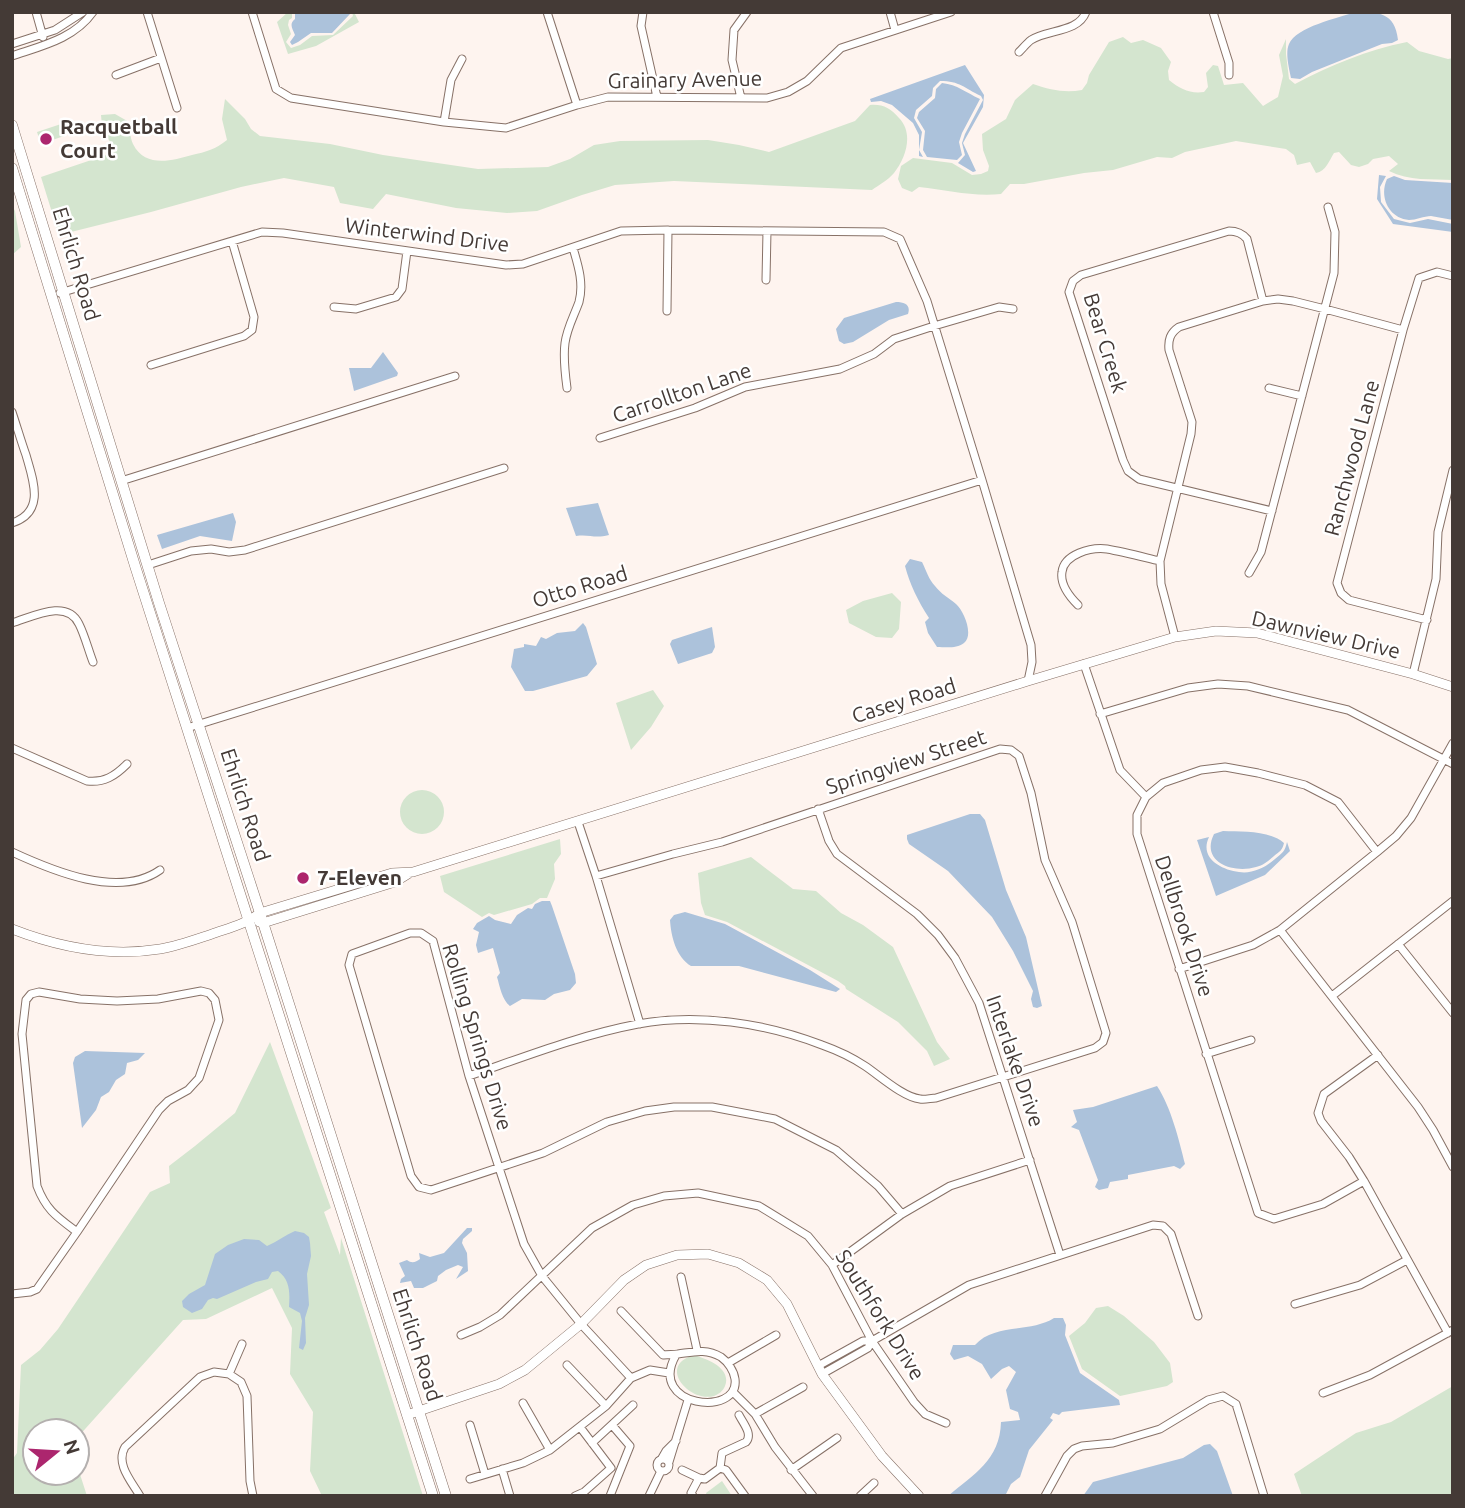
<svg xmlns="http://www.w3.org/2000/svg" width="1465" height="1508" viewBox="0 0 1465 1508" font-family="Ubuntu,sans-serif">
	<style>
		.green { fill: #d4e5cf }
		.water { fill: #acc2db }
		.lines { fill: none; stroke-linecap: round; stroke-linejoin: round }
		.minor-casing { stroke: #877167; stroke-width: 9 }
		.tertiary-casing { stroke: #877167; stroke-width: 10 }
		.secondary-casing { stroke: #877167; stroke-width: 11 }
		.minor { stroke: #fff; stroke-width: 7 }
		.tertiary { stroke: #fff; stroke-width: 9 }
		.secondary { stroke: #fff; stroke-width: 10 }
		.poi-dot { fill: #ac266e; stroke: #fff; stroke-width: 2.5 }
		.labels { text-anchor: middle; stroke-width: 5; stroke-linejoin: round; paint-order: stroke }
		.street-label { font-size: 21px; fill: #443a36; stroke: #fff }
		.poi-label { font-size: 21px; font-weight: bold; fill: #443a36; stroke: #fff; text-anchor: start }
	</style>
	<rect width="100%" height="100%" fill="#fef4ef"/>
	<path class="green" d="M288 12H292V18L289 20 288 25 291 34 286 42 291 48 300 45 312 36 333 35 353 16 352 12H354L359 22 316 46 288 54 277 22Z
		M1123 37 1131 43 1143 40 1161 48 1171 62 1168 71 1169 80C1180 89 1190 94 1204 92L1208 87 1206 73 1213 65 1218 66 1224 85 1243 83 1263 106 1278 97 1283 76 1279 55 1286 39V54L1289 79 1295 84C1331 65 1367 50 1407 42L1419 51 1448 59 1453 58V180C1431 179 1409 181 1389 171L1398 164 1389 156 1373 159 1368 164 1359 167 1351 165 1339 152 1334 153C1329 161 1326 171 1316 173L1310 162 1297 165 1294 155 1286 149 1236 141 1185 152 1172 158 1157 157 1113 170 1084 173 1024 184H1010L1001 194C973 197 947 190 919 187L912 192 902 188 898 179 901 166 913 158 952 163 972 175 981 174 988 171 989 166 983 150 982 134 1006 119 1015 100 1033 84C1050 90 1065 93 1082 90L1087 83 1089 75 1109 42Z
		M225 99 245 119 251 129 260 136 330 144 383 155 478 169 548 167 570 159 594 145 620 141 708 140 739 145 769 152 855 121 870 105C883 104 890 108 899 118 914 133 906 158 894 173 888 180 879 185 872 190L674 181 615 185 582 195 537 211 507 213 456 208 386 194 373 209 340 203 334 187 284 178 241 187 151 212 59 235 41 177 115 152 102 126 101 115 115 114 129 122C130 129 130 138 133 144 145 168 171 161 192 155 206 152 216 149 227 140L222 119Z
		M61 124 64 136 41 144 37 132Z
		M12 205 15 211 21 247 12 255Z
		M892 593 901 602 899 629 892 638 876 637 849 623 846 610 863 601Z
		M653 690 664 706 651 727 631 750 616 703Z
		M400 812a22 22 0 1 1 44 0a22 22 0 1 1-44 0Z
		M560 839 561 854 554 864 555 879 547 898H540L532 904 494 915 489 913 482 917 444 892 440 876Z
		M751 857 793 889 816 891 841 913 863 925 893 947 937 1042 950 1059 934 1066 927 1051 898 1022 846 989 845 986 838 981 727 922 705 915 701 903 698 873Z
		M270 1042 331 1208 324 1212 340 1255 341 1238 423 1496H322L310 1471 313 1412 290 1374 292 1328 272 1288 206 1319 183 1320 77 1438V1431H35V1473H77V1465L87 1496H12V1460L17 1453 21 1365 40 1350 58 1329 150 1192 170 1183 169 1166 195 1146 235 1113Z
		M1108 1306 1124 1316 1154 1342 1170 1363 1173 1382 1167 1386 1120 1396 1082 1369 1069 1336 1085 1323 1096 1308Z
		M694 1355C707 1359 732 1368 725 1386 723 1391 719 1394 714 1396 690 1403 656 1366 694 1355Z
		M1453 1386V1496H1302L1294 1474 1356 1433 1391 1422Z
		M722 1481 732 1496H707L706 1493Z"/>
	<path class="water" d="M295 12H349L350 14 332 33H311L298 42 292 45 290 42 295 35C292 28 289 24 295 19Z
		M1355 12C1378 12 1395 12 1398 40L1392 43 1382 44 1312 72 1300 79 1291 78C1289 68 1285 53 1289 44 1296 27 1338 18 1355 12Z
		M965 65 984 95 983 107 963 143 976 171 973 172 958 163 965 155 962 143 965 134 983 100 981 96C964 88 960 81 940 81L933 88 932 96 916 110 914 118 922 132 919 150 923 157 919 156V135L913 123 892 105 881 101 871 102 870 99Z
		M942 83C958 85 965 92 980 99L962 133 959 142 962 155 957 160 927 157 923 150 925 131 917 118 919 112 935 98 936 89Z
		M1379 175 1386 176 1380 187 1381 202 1394 219 1410 223 1428 219 1453 224V232L1393 224 1377 199Z
		M1394 176 1405 180 1453 183V220C1446 219 1438 217 1431 216 1424 216 1416 220 1409 220 1388 218 1379 196 1387 179Z
		M896 302C905 302 911 305 908 314L889 320 853 342 844 344 839 341 836 329 844 318Z
		M383 352 398 373 397 376 354 391 349 368H371Z
		M598 503 609 535C594 539 590 534 576 536L566 508Z
		M233 513 236 522 232 541 200 536 162 549 157 535Z
		M910 559 922 562C926 570 929 580 935 586 941 594 949 598 956 604 964 611 974 635 964 643 956 649 945 647 937 647L928 633 925 622 929 618C918 601 910 585 905 566Z
		M583 623 586 627 597 664 587 676 533 691H525L511 667 514 649 524 647V644L536 646 541 637 546 639 557 633 575 631Z
		M712 627 715 647 712 653 678 664 670 644 672 640Z
		M970 814H980L985 820 1006 890 1026 937 1042 1006 1037 1008 1033 1007 1031 999 1033 991 1013 951 992 917 948 871 909 844 907 839V835Z
		M1223 831C1242 832 1269 830 1284 843 1282 851 1280 851 1274 856 1268 861 1264 865 1256 867 1233 874 1200 862 1214 834Z
		M1209 837C1199 858 1221 870 1239 872 1252 874 1265 868 1275 859 1282 853 1285 852 1287 842L1290 851 1265 875 1216 896 1197 840Z
		M542 901H550L552 906 575 974 576 983 570 990 554 994 545 1000 522 999 510 1006C502 1000 500 987 497 977L500 973 493 948 478 953 476 945 479 932 473 929 477 923 489 916 495 920 511 924 517 915 528 908 532 909 535 904Z
		M685 912 725 924 810 970 840 989 836 992 739 966H691C676 957 671 936 670 920L674 915Z
		M85 1051 145 1053 138 1060 127 1063 125 1074 116 1080 109 1092 101 1097 96 1110 82 1128 73 1063 75 1057Z
		M1157 1086C1171 1107 1179 1140 1185 1164L1180 1169 1174 1166 1128 1175V1179L1110 1182 1108 1188 1099 1190 1095 1187 1098 1180 1079 1130 1071 1127 1077 1122 1073 1110 1093 1107Z
		M467 1228H472V1231L463 1239 462 1243 467 1253 468 1271 456 1279 463 1267 458 1265 446 1270 438 1276 437 1281 423 1288H414L411 1281 400 1283 401 1279 405 1276 399 1263 407 1260C412 1264 416 1262 420 1259L419 1253 430 1257 444 1253Z
		M295 1231 304 1233 309 1237 310 1243 311 1256 307 1274 309 1305 305 1318 306 1343 303 1350 299 1348 302 1321 300 1313 289 1307C290 1292 290 1280 278 1271L272 1272 268 1279 256 1282 217 1299 213 1298 208 1300 202 1309 192 1313 183 1307 182 1301 189 1294 205 1285 215 1254 228 1245 244 1239 259 1240 267 1246C277 1242 285 1235 295 1231Z
		M1054 1318H1063L1066 1325 1065 1335 1080 1373 1119 1400 1120 1405 1062 1412 1059 1415 1053 1413 1050 1418 1053 1420 1029 1450 1020 1477 1011 1484 1005 1496H948C974 1474 1000 1460 1001 1422L1020 1420 1018 1412 1010 1409 1006 1390 1016 1372 1009 1366 1002 1369 991 1379 982 1364 968 1356 954 1360 950 1354 953 1345H975C994 1323 1031 1333 1054 1318Z
		M1210 1444 1217 1451 1233 1496H1083L1093 1482 1183 1458 1204 1445Z"/>
	<g class="lines">
		<defs>
			<path id="minor" d="M36 12 43 37
				M147 12 177 108
				M252 12 276 89 291 98 444 122 506 128 577 105 608 97 767 98 788 92 807 81 841 48 951 12
				M547 12 577 105
				M643 12 641 26 657 97
				M890 12 895 30
				M1213 12 1229 63V75
				M12 44 55 30 83 12
				M1019 52C1023 48 1027 43 1031 40 1048 29 1078 33 1086 12
				M12 56C41 46 74 39 93 12
				M116 75 161 58
				M741 98 732 60 734 30 747 12
				M444 122 451 80 462 59
				M766 280 767 231
				M60 293 262 232 283 233 506 265 523 264 621 231 668 230 884 232 900 239 927 301 982 480 1031 645 1032 662 1028 681
				M1263 301 1247 239C1242 233 1237 231 1229 231L1081 275 1073 281 1069 292 1123 460 1128 471 1139 479 1272 511
				M334 307 356 309 396 297 402 289 407 251
				M667 311 668 230
				M151 365 244 336 252 330 254 317 232 241
				M567 388C565 373 563 358 565 343 567 328 574 316 579 302 584 283 578 265 573 248
				M1269 388 1302 396
				M12 412C17 427 21 441 26 455 33 480 46 512 12 523
				M600 438 695 408 745 387 840 369 874 354 894 339 934 326 999 307 1013 309
				M121 481 455 376
				M148 565 191 551 211 549 229 552 245 550 504 468
				M1249 573 1261 552 1334 273 1335 232 1328 207
				M1078 605C1069 596 1060 584 1062 572 1064 554 1091 547 1107 549 1124 552 1143 557 1160 561
				M1427 620 1349 600 1341 593 1337 583 1403 330 1419 278 1437 272 1453 276
				M12 623C32 617 67 598 79 624 85 636 88 649 93 662
				M1175 637 1161 584 1160 561 1191 434 1192 422 1169 350C1168 340 1170 333 1179 327L1263 301 1278 299 1293 301 1325 309 1403 330
				M1084 664 1120 770 1146 797
				M1413 674 1436 579 1438 532 1453 470
				M1100 714 1188 688 1218 684 1248 686 1348 710 1453 764
				M187 728 982 480
				M12 748 87 781C104 783 115 776 127 764
				M818 809 829 841 837 854 917 914 938 935 955 958 979 1003 1060 1255
				M578 822 596 876 640 1024
				M12 852C53 871 119 899 160 870
				M1280 930 1418 1107 1433 1130 1453 1167
				M1398 944 1453 1013
				M1179 969 1253 945 1280 930 1377 852 1396 836 1411 818 1453 743
				M201 991 209 993 215 1000 219 1020 199 1078 188 1090 168 1101 159 1110 77 1232C57 1217 46 1210 37 1186L22 1034 26 1000 31 994 39 992 80 999 117 1001 158 999Z
				M1332 996 1453 901
				M1206 1054 1251 1040
				M1378 1055 1324 1094 1318 1113 1321 1121 1349 1157 1364 1181 1448 1333
				M469 1076C524 1057 580 1035 638 1024 698 1013 765 1023 822 1045 836 1050 853 1058 865 1066 880 1076 903 1097 920 1099 925 1100 931 1098 936 1098L1095 1048 1103 1042 1106 1033 1072 922 1045 860 1031 793 1019 756 1011 750 1000 749 722 842 673 854 596 876
				M1364 1181 1323 1204 1274 1219 1258 1213 1137 834V815L1146 797 1163 783 1201 770 1225 767 1258 773 1305 785 1338 802 1377 852
				M832 1265 902 1214 950 1186 1030 1160
				M681 1277 697 1350
				M12 1294 30 1292 37 1289 77 1232
				M1295 1304 1360 1285 1407 1260
				M621 1311 663 1355C668 1354 674 1355 678 1354 693 1352 706 1348 721 1357 728 1362 734 1371 735 1379 740 1418 646 1407 676 1355
				M461 1335 480 1327 500 1315 592 1228 633 1205 664 1196 698 1193 759 1206 808 1236 832 1265 872 1341 914 1402 925 1414 946 1423
				M728 1363 776 1335
				M567 1365 606 1406
				M818 1366 863 1341H872L969 1285 1153 1225 1163 1226 1171 1234 1198 1316
				M229 1374 242 1344
				M822 1374 868 1348 872 1341
				M631 1378 581 1324 542 1276 524 1244 469 1076 433 941 421 933H410L352 954 349 965 411 1176 419 1187 431 1190 543 1153 607 1122 645 1111 674 1107H712L775 1119 836 1150 878 1186 902 1214
				M734 1393 755 1414 775 1447 813 1496
				M1323 1393 1370 1375 1453 1330
				M523 1403 550 1450
				M755 1414 803 1387
				M470 1425 485 1474
				M592 1443 633 1405
				M662 1458 666 1451 676 1441
				M657 1465a6 6 0 1 1 12 0a6 6 0 1 1-12 0Z
				M669 1462 688 1400
				M720 1468 722 1453 746 1442C753 1434 743 1423 739 1415
				M502 1469 510 1496
				M682 1470 699 1478
				M791 1470 837 1438
				M470 1479 523 1463 550 1450 606 1406 631 1378 650 1370 669 1373
				M140 1496C132 1482 115 1464 125 1447L200 1377 214 1372 229 1374 241 1382 247 1396 250 1481 253 1496
				M575 1496 584 1492 611 1468 580 1427
				M610 1496 630 1446 612 1425
				M649 1496 661 1471
				M693 1496 691 1493 699 1478 705 1479 720 1468 726 1470 745 1496
				M860 1496 874 1483
				M1045 1496 1067 1456 1074 1449 1082 1446 1113 1443 1160 1429 1208 1400 1223 1396 1236 1404 1264 1496"/>
			<path id="tertiary" d="M259 922 263 923 395 882 408 874
				M12 929C58 947 110 957 160 949 178 946 194 940 212 934 229 928 246 924 260 913L392 873 413 872 1028 681 1175 637 1216 631 1257 633 1413 674 1453 687
				M407 1415 499 1384 525 1370 581 1324 624 1280 646 1265 677 1255 708 1254 739 1263 767 1280 787 1304 822 1374 882 1456 919 1496"/>
			<path id="secondary" d="M12 125 159 603 260 913 446 1496
				M12 168 136 569 433 1496"/>
		</defs>
		<use href="#minor" class="minor-casing"/>
		<use href="#tertiary" class="tertiary-casing"/>
		<use href="#secondary" class="secondary-casing"/>
		<use href="#minor" class="minor"/>
		<use href="#tertiary" class="tertiary"/>
		<use href="#secondary" class="secondary"/>
	</g>
	<g class="poi-dot">
		<circle cx="46" cy="139" r="7"/>
		<circle cx="303" cy="878" r="7"/>
	</g>
	<g class="labels">
		<g class="street-label">
			<text transform="translate(685 80) rotate(-1)" y="7">Grainary Avenue</text>
			<text transform="translate(427 235) rotate(7)" y="7">Winterwind Drive</text>
			<text transform="translate(76 264) rotate(73)" y="7">Ehrlich Road</text>
			<text transform="translate(1105 343) rotate(73)" y="7">Bear Creek</text>
			<text transform="translate(682 393) rotate(-19)" y="7">Carrollton Lane</text>
			<text transform="translate(1352 458) rotate(-75)" y="7">Ranchwood Lane</text>
			<text transform="translate(580 587) rotate(-17)" y="7">Otto Road</text>
			<text transform="translate(1326 635) rotate(13)" y="7">Dawnview Drive</text>
			<text transform="translate(904 701) rotate(-17)" y="7">Casey Road</text>
			<text transform="translate(906 762) rotate(-18)" y="7">Springview Street</text>
			<text transform="translate(245 805) rotate(72)" y="7">Ehrlich Road</text>
			<text transform="translate(1184 926) rotate(72)" y="7">Dellbrook Drive</text>
			<text transform="translate(477 1037) rotate(73)" y="7">Rolling Springs Drive</text>
			<text transform="translate(1015 1061) rotate(71)" y="7">Interlake Drive</text>
			<text transform="translate(880 1315) rotate(58)" y="7">Southfork Drive</text>
			<text transform="translate(417 1345) rotate(72)" y="7">Ehrlich Road</text>
		</g>
		<g class="poi-label">
			<text x="60" y="134">Racquetball<tspan x="60" dy="24">Court</tspan></text>
			<text x="317" y="885">7-Eleven</text>
		</g>
	</g>
	<rect width="1465" height="1508" fill="none" stroke="#443a36" stroke-width="28"/>
	<g transform="translate(56 1452) rotate(72)"><circle r="33" fill="#ffffff" stroke="#b4b0af" stroke-width="2"/>
	<path d="M0-5L12 26L0 18L-12 26Z" fill="#ac266e"/>
	<text y="-10" font-size="19" font-weight="bold" text-anchor="middle" fill="#443a36">N</text>
	</g>
</svg>
